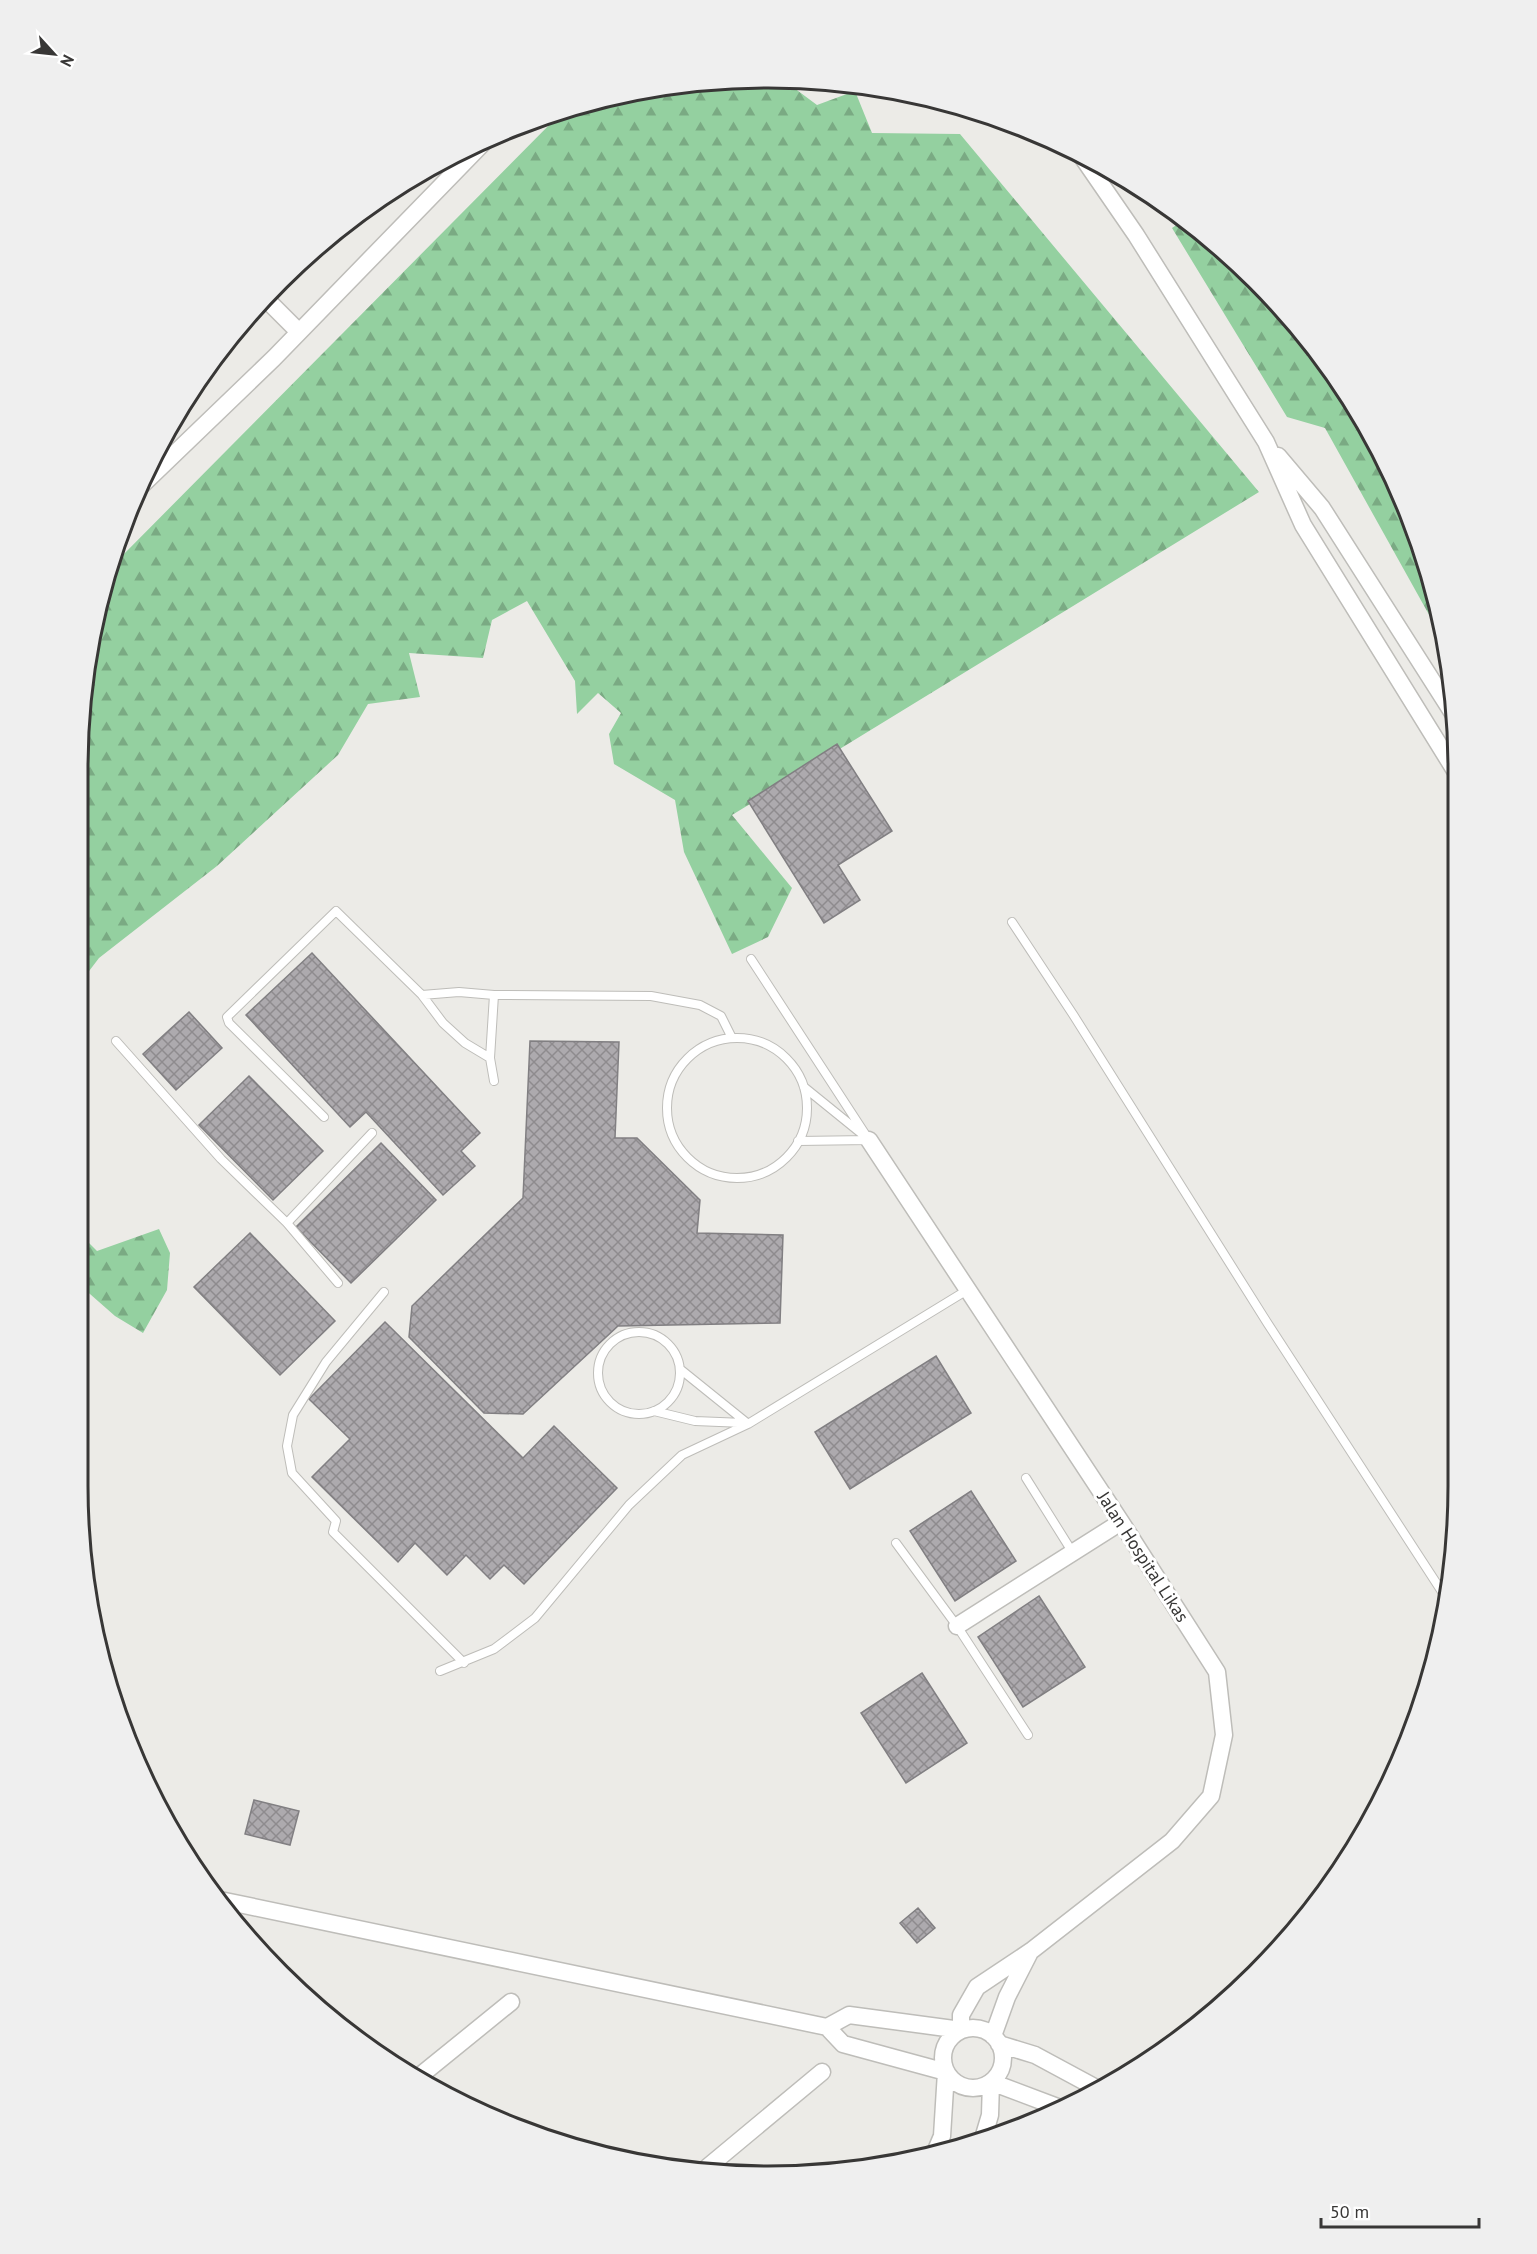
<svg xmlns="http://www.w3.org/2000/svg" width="1537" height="2254" viewBox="0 0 1537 2254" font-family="'PT Sans',sans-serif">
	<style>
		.forest { fill: url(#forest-firs) }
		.building { fill: url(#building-cross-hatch); stroke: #817f82; stroke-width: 1.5 }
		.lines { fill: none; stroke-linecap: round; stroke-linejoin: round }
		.service-casing { stroke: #bebdb9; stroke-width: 10 }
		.minor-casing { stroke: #bebdb9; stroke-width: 19 }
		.service { stroke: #fff; stroke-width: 8 }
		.minor { stroke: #fff; stroke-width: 16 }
		.labels { text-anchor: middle; stroke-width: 6; stroke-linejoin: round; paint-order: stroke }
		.street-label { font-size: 18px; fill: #383736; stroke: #fff }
		.rim { fill: none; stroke: #383736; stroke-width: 3 }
	</style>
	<defs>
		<pattern id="forest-firs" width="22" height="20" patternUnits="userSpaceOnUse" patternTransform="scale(1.5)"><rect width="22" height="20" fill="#94d0a0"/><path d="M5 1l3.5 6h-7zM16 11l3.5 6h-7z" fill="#7aaa83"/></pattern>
		<pattern id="building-cross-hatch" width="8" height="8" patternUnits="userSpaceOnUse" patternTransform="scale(1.5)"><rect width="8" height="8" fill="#adaaae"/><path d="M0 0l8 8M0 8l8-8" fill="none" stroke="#8e8b8e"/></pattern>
	</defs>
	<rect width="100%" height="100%" fill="#ecebe7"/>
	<path class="forest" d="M768 78 782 79 817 105 855 91 872 133 960 134 1259 492 732 815 792 888 768 937 732 954 684 852 675 800 614 764 609 734 621 713 598 693 577 714 575 681 527 601 492 620 483 658 409 653 420 697 368 704 338 755 217 866 99 958 80 983 78 768 91 634 116 562 561 113 633 91 732 82 736 85 749 80Z
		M1184 220 1257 280 1342 385 1406 504 1446 633 1447 647 1325 428 1287 417 1172 228Z
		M159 1229 170 1253 167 1290 143 1333 115 1316 82 1287 81 1235 97 1251Z"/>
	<path class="building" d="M837 744 892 831 838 865 860 900 824 923 748 801Z
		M312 953 480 1133 461 1151 475 1166 443 1195 366 1112 350 1127 246 1015Z
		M189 1012 222 1048 176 1090 143 1054Z
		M530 1041 619 1042 615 1138H637L700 1200 697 1233 783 1235 780 1323 618 1326 523 1414 484 1413 409 1337 412 1306 523 1198Z
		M249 1076 323 1151 273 1200 199 1125Z
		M381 1143 436 1200 351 1283 296 1227Z
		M250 1233 335 1321 280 1375 194 1287Z
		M385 1322 523 1458 554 1426 617 1488 524 1584 504 1565 490 1579 466 1555 447 1575 415 1543 398 1562 312 1477 350 1439 309 1399Z
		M936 1356 971 1413 850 1489 815 1432Z
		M971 1491 1016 1561 955 1601 910 1531Z
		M1039 1596 1085 1667 1023 1707 978 1637Z
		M922 1673 967 1743 906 1783 861 1713Z
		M254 1800 299 1811 290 1845 245 1834Z
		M918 1908 935 1928 917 1943 900 1923Z"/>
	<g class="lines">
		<defs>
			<path id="service" d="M1012 922 1074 1016 1268 1324 1448 1601
				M751 959 869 1140
				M422 995 459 992 494 995 651 996 700 1005 721 1016 732 1038
				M667 1108a70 70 0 1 1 140 0a70 70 0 1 1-140 0Z
				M116 1041 221 1159 287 1223 338 1283
				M490 1058 494 1081
				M804 1087 862 1134
				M324 1117 229 1023 227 1017 336 911 422 995 443 1023 465 1043 490 1058 494 995
				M798 1141 869 1140
				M287 1223 372 1133
				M384 1292 326 1362 293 1415 287 1446 292 1473 336 1521 333 1532 464 1663
				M598 1373a41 41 0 1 1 82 0a41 41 0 1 1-82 0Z
				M680 1369 747 1423
				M654 1411 695 1421 744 1423
				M1026 1478 1073 1553
				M896 1543 957 1626 1028 1735
				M440 1671 494 1649 535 1618 629 1505 682 1455 748 1424 969 1289"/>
			<path id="minor" d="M1083 158 1136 235 1266 442 1303 525 1459 777
				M265 298 299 332
				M1278 456 1322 508 1454 715
				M141 486 274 358 486 140
				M957 1626 1121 1522
				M220 1900 827 2027 843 2044 946 2072 942 2136 934 2155
				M827 2027 849 2015 961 2030V2015L977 1987 1031 1951 1172 1841 1211 1796 1224 1735 1217 1672 1121 1522 869 1140
				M943 2058a30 30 0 1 1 60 0a30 30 0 1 1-60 0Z
				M993 2036 1007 1997 1029 1954
				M999 2044 1035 2055 1100 2090
				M421 2075 511 2002
				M982 2142 990 2115 991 2082 1060 2108
				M703 2171 822 2072"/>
		</defs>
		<use href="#service" class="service-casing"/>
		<use href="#minor" class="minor-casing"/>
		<use href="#service" class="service"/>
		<use href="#minor" class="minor"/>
	</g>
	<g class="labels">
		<g class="street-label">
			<text transform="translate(1143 1557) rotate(57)" y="6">Jalan Hospital Likas</text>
		</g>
	</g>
	<path d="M0 0H1537V2254H0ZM768 88H768A680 680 0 0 1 1448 768V1486A680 680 0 0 1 768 2166H768A680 680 0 0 1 88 1486V768A680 680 0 0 1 768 88Z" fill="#efefef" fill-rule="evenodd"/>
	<path class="rim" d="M768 88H768A680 680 0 0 1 1448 768V1486A680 680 0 0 1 768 2166H768A680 680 0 0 1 88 1486V768A680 680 0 0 1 768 88Z"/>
	<g transform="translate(54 54) rotate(117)" stroke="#ffffff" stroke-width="4.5" paint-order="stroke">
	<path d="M0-4.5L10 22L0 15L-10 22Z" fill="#383736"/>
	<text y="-9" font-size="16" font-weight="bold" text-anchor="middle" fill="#383736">N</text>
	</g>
	<path d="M1321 2218v9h158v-9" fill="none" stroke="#383736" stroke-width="3"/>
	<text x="1330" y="2218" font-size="18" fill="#383736" stroke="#ffffff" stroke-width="4.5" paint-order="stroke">50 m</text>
</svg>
